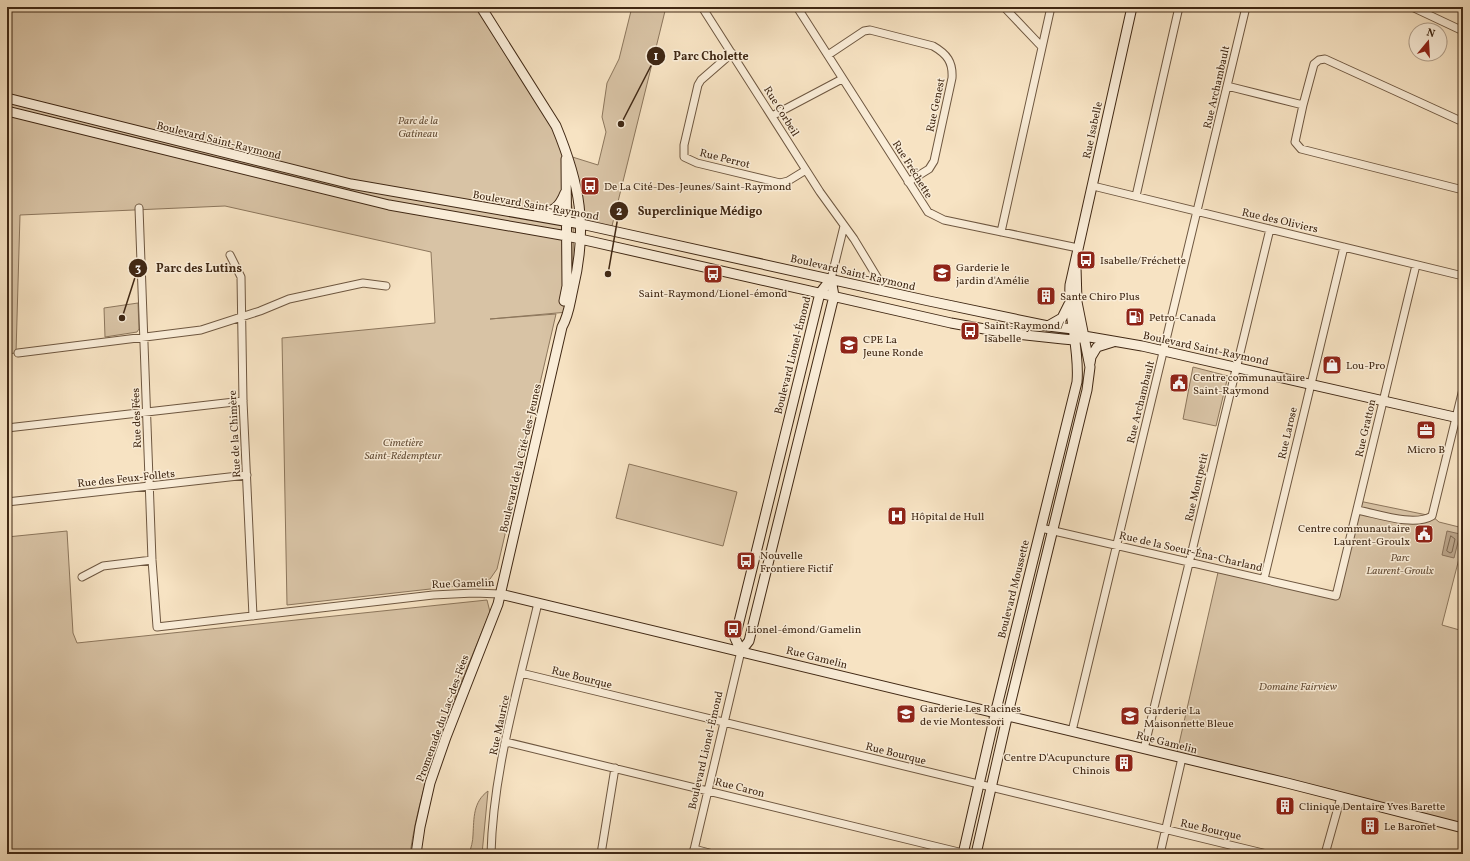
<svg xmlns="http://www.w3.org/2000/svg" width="1470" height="861" viewBox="0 0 1470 861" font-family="Vollkorn,serif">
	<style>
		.green { fill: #d8c3a5; stroke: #8c765c }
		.water { fill: #b9a388; stroke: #89725a }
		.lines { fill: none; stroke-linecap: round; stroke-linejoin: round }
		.shore { stroke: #7c664e; stroke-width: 1 }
		.street-casing { stroke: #6e5740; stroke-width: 9 }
		.secondary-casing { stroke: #402814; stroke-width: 11 }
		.street { stroke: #faedd8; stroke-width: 7 }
		.secondary { stroke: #faedd8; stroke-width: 9 }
		.labels { text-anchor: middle; stroke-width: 3; stroke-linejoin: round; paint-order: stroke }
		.street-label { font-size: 11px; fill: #402814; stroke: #faedd8 }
		.park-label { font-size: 11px; font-style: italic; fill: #664f38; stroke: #faedd8 }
		.poi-label { font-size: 11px; fill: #402814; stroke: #faedd8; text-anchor: start }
		.leader { fill: none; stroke: #402814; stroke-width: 1.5 }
		.callout-dot { fill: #402814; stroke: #faedd8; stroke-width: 1.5 }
		.mark-label { font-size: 12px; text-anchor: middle; font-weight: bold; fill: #fff }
		.callout-label { font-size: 12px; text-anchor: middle; font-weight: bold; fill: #402814; stroke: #faedd8; stroke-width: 3; stroke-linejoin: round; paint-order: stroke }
	</style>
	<rect width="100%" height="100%" fill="#f7e3c3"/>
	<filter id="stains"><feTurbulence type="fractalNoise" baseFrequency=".005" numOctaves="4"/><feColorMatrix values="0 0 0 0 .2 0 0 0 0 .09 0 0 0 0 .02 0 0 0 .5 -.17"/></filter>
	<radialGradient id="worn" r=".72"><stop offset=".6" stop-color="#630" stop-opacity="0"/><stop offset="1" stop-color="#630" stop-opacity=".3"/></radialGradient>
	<path class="green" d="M7 7H481L531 80 566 155 598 165 606 132 602 117 607 83 619 59 632 7H666L611 230 581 224 566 157 574 224 572 284 568 312 490 319 556 314 497 569 490 579 484 583 287 605 282 338 435 323 431 252 225 206 20 215 16 353 7 354Z
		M138 303 139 329 137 332 105 337 104 308Z
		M1193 367 1228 376 1216 426 1183 419Z
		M7 381 11 427 7 428Z
		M629 464 737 492 723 546 616 518Z
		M1359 501 1432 516 1439 522 1463 528V543L1442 625 1463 631V828L1176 757 1219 568 1336 596Z
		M67 531 73 633 77 643 487 600 490 612C458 691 422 770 410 854H7V537Z
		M488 791 482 854H469C471 848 473 841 473 835 474 818 473 802 488 791Z"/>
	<path class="water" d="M1447 531 1460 534 1454 558 1442 555Z"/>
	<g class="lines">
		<path class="shore" d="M1451 536 1455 539 1452 552 1450 553 1447 551Z"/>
		<defs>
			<path id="street" d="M702 7 820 192 854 239 877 277
				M797 7 928 212 944 220 1078 248
				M1004 7 1042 47
				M1412 7 1463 31
				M1461 7 1463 13
				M732 53 701 80 698 85 684 145V157L697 163 780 183 788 181 806 170
				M828 55 864 31 870 30 933 46C947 54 953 62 952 78L934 161 929 169 908 182
				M1227 86 1303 105 1295 142 1301 149 1463 190
				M1303 105 1314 64 1319 60 1325 59 1463 122
				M772 116 842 79
				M1093 186 1463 276
				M1136 196 1179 7
				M139 208 152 560 157 627 433 595 474 593 500 594
				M1001 232 1051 7
				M230 255 241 277 243 401 253 616
				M831 279 844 226
				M18 353 201 330 260 311 289 299 363 283 386 286
				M7 428 243 401
				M7 502 247 475
				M1357 510C1378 514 1414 527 1432 516L1463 389
				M1041 528 1336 596 1416 265
				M82 577 103 566 152 560
				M1264 579 1344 247
				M521 673 1267 854
				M1072 731 1246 7
				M506 742 967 854
				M1144 749 1270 229
				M694 849 713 854
				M491 854C493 770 519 684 538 603
				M601 854 615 768
				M693 854 741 651
				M1160 854 1182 758
				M1325 854 1341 797"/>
			<path id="secondary" d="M7 98 351 184 581 224 929 301 1048 326 1073 329 1084 336 1142 346 1463 419
				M7 111 389 205 567 236 951 323 1007 333 1063 339 1074 340 1084 336
				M538 213C553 212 559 208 565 193
				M564 301 567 286 566 159
				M1048 326 1062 318 1069 304
				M1090 363 1091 357 1097 347 1113 342
				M500 594 1287 783 1463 828
				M741 651 735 638 820 293 831 279
				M741 651 749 641 834 296 831 279
				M416 854 420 827 430 783 446 737 498 604 562 327C569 315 570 302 573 289 588 227 580 184 556 126L481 7
				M963 854 997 706 1077 382C1080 349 1068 318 1070 285L1132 7
				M976 854 1009 709 1087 390 1090 367 1077 302 1076 267"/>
		</defs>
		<use href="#street" class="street-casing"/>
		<use href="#secondary" class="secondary-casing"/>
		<use href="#street" class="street"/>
		<use href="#secondary" class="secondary"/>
	</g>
	<defs>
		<symbol id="bus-square" viewBox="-11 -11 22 22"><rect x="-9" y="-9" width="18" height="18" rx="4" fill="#8f2418" stroke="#faedd8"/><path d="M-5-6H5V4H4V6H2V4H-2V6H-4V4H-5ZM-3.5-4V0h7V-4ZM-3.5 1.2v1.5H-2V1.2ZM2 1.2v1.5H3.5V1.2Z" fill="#fff"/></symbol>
		<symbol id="school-square" viewBox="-11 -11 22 22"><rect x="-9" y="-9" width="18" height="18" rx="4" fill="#8f2418" stroke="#faedd8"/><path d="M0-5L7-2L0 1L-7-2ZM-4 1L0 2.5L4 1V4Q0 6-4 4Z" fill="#fff"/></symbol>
		<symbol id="building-square" viewBox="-11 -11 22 22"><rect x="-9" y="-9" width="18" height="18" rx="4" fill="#8f2418" stroke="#faedd8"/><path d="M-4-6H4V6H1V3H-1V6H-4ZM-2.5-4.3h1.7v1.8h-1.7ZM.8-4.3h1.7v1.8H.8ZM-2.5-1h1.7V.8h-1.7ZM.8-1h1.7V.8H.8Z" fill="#fff"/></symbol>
		<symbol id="fuel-square" viewBox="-11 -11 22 22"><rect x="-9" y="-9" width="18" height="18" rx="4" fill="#8f2418" stroke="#faedd8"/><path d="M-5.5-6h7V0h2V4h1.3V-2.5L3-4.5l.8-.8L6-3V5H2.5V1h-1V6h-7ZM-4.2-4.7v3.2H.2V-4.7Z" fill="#fff"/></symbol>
		<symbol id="shop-square" viewBox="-11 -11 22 22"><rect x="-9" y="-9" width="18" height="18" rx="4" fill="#8f2418" stroke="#faedd8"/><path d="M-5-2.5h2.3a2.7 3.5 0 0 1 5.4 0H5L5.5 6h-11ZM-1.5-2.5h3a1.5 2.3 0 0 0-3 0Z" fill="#fff"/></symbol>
		<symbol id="civic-square" viewBox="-11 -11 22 22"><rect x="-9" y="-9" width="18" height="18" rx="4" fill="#8f2418" stroke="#faedd8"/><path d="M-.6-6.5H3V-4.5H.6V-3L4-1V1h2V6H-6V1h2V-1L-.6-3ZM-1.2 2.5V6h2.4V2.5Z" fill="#fff"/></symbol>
		<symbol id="office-square" viewBox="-11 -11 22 22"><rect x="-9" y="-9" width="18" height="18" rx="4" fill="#8f2418" stroke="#faedd8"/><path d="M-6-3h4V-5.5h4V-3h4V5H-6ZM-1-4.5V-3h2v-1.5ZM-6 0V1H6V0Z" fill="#fff"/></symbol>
		<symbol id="hospital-square" viewBox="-11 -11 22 22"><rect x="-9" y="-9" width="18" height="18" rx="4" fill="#8f2418" stroke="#faedd8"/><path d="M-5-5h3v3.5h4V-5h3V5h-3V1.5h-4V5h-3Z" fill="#fff"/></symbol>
	</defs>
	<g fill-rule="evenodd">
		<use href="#bus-square" x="579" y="175" width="22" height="22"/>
		<use href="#bus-square" x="1075" y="249" width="22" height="22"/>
		<use href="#school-square" x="931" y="262" width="22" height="22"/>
		<use href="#bus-square" x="702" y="263" width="22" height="22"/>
		<use href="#building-square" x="1035" y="285" width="22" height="22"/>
		<use href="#fuel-square" x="1124" y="306" width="22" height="22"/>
		<use href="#bus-square" x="959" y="320" width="22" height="22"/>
		<use href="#school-square" x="838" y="334" width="22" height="22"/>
		<use href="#shop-square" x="1321" y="354" width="22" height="22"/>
		<use href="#civic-square" x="1168" y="372" width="22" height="22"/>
		<use href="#office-square" x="1415" y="419" width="22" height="22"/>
		<use href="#hospital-square" x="886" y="505" width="22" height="22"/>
		<use href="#civic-square" x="1413" y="523" width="22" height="22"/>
		<use href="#bus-square" x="735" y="550" width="22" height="22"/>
		<use href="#bus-square" x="722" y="618" width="22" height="22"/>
		<use href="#school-square" x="895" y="703" width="22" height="22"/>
		<use href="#school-square" x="1119" y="705" width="22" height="22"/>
		<use href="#building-square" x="1113" y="752" width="22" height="22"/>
		<use href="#building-square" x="1274" y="795" width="22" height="22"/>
		<use href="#building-square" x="1359" y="815" width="22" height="22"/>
	</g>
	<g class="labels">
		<g class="street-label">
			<text transform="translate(1216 87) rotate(-77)" y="4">Rue Archambault</text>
			<text transform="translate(935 105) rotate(-78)" y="4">Rue Genest</text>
			<text transform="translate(782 111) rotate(58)" y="4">Rue Corbeil</text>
			<text transform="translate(1092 130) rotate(-78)" y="4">Rue Isabelle</text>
			<text transform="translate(219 140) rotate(14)" y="4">Boulevard Saint-Raymond</text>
			<text transform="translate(725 158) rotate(14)" y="4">Rue Perrot</text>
			<text transform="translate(913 169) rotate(58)" y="4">Rue Fréchette</text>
			<text transform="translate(536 205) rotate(10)" y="4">Boulevard Saint-Raymond</text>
			<text transform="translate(1280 220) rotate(13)" y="4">Rue des Oliviers</text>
			<text transform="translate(853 272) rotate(13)" y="4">Boulevard Saint-Raymond</text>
			<text transform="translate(1206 348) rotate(12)" y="4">Boulevard Saint-Raymond</text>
			<text transform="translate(792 355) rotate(-76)" y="4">Boulevard Lionel-Émond</text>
			<text transform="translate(1140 402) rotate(-76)" y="4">Rue Archambault</text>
			<text transform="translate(136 418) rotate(-92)" y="4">Rue des Fées</text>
			<text transform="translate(1365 428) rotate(-77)" y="4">Rue Gratton</text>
			<text transform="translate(1287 433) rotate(-77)" y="4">Rue Larose</text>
			<text transform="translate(234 434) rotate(-93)" y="4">Rue de la Chimère</text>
			<text transform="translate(520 458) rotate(-77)" y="4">Boulevard de la Cité-des-Jeunes</text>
			<text transform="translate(126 478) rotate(-6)" y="4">Rue des Feux-Follets</text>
			<text transform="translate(1196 487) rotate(-77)" y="4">Rue Montpetit</text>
			<text transform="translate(1191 551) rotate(13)" y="4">Rue de la Soeur-Éna-Charland</text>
			<text transform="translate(463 583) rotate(-2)" y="4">Rue Gamelin</text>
			<text transform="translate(1013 589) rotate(-76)" y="4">Boulevard Moussette</text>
			<text transform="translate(817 657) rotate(14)" y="4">Rue Gamelin</text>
			<text transform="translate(582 677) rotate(14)" y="4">Rue Bourque</text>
			<text transform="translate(442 718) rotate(-70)" y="4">Promenade du Lac-des-Fées</text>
			<text transform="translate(499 725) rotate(-78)" y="4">Rue Maurice</text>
			<text transform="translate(1167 742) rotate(14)" y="4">Rue Gamelin</text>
			<text transform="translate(705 750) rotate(-77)" y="4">Boulevard Lionel-Émond</text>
			<text transform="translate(896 753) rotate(14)" y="4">Rue Bourque</text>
			<text transform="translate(740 787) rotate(14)" y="4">Rue Caron</text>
			<text transform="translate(1211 829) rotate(13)" y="4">Rue Bourque</text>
		</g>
		<g class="park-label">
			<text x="418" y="124">Parc de la<tspan x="418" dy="13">Gatineau</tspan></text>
			<text x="403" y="446">Cimetière<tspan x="403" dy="13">Saint-Rédempteur</tspan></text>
			<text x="1400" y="561">Parc<tspan x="1400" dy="13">Laurent-Groulx</tspan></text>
			<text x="1298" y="690">Domaine Fairview</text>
		</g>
		<g class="poi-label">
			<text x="604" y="190">De La Cité-Des-Jeunes/Saint-Raymond</text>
			<text x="1100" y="264">Isabelle/Fréchette</text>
			<text x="956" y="271">Garderie le<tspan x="956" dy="13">jardin d'Amélie</tspan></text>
			<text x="713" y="297" text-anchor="middle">Saint-Raymond/Lionel-émond</text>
			<text x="1060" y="300">Sante Chiro Plus</text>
			<text x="1149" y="321">Petro-Canada</text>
			<text x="984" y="329">Saint-Raymond/<tspan x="984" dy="13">Isabelle</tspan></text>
			<text x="863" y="343">CPE La<tspan x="863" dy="13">Jeune Ronde</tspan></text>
			<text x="1346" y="369">Lou-Pro</text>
			<text x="1193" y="381">Centre communautaire<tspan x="1193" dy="13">Saint-Raymond</tspan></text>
			<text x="1426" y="453" text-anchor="middle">Micro B</text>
			<text x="911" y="520">Hôpital de Hull</text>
			<text x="1410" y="532" text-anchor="end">Centre communautaire<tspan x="1410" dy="13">Laurent-Groulx</tspan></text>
			<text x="760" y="559">Nouvelle<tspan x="760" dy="13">Frontiere Fictif</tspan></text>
			<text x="747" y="633">Lionel-émond/Gamelin</text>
			<text x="920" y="712">Garderie Les Racines<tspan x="920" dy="13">de vie Montessori</tspan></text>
			<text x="1144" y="714">Garderie La<tspan x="1144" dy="13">Maisonnette Bleue</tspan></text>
			<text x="1110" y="761" text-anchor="end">Centre D'Acupuncture<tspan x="1110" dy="13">Chinois</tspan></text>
			<text x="1299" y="810">Clinique Dentaire Yves Barette</text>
			<text x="1384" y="830">Le Baronet</text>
		</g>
	</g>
	<path class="leader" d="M621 124L656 56M608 274L619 211M122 318L138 268"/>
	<g class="callout-dot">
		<circle cx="621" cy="124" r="4"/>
		<circle cx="608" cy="274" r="4"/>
		<circle cx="122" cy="318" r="4"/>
		<circle cx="656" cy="56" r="10"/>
		<circle cx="619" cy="211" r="10"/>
		<circle cx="138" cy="268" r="10"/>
	</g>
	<g class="mark-label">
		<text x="656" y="60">1</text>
		<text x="619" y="215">2</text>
		<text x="138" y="272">3</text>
	</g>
	<g class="callout-label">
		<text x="711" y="60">Parc Cholette</text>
		<text x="700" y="215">Superclinique Médigo</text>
		<text x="199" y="272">Parc des Lutins</text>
	</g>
	<rect width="1470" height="861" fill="none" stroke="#f7e3c3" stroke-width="24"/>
	<rect x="8" y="8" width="1454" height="845" fill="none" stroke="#402814" stroke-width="2"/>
	<rect x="12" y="12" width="1446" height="837" fill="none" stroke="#402814"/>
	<g transform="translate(1428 42) rotate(18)"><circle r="19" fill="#faedd8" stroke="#b09e8a"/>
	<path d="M0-3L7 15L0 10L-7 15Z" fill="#8f2418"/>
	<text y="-6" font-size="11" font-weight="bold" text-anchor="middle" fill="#402814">N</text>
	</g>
	<rect width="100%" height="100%" filter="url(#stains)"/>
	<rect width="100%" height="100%" fill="url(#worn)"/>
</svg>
